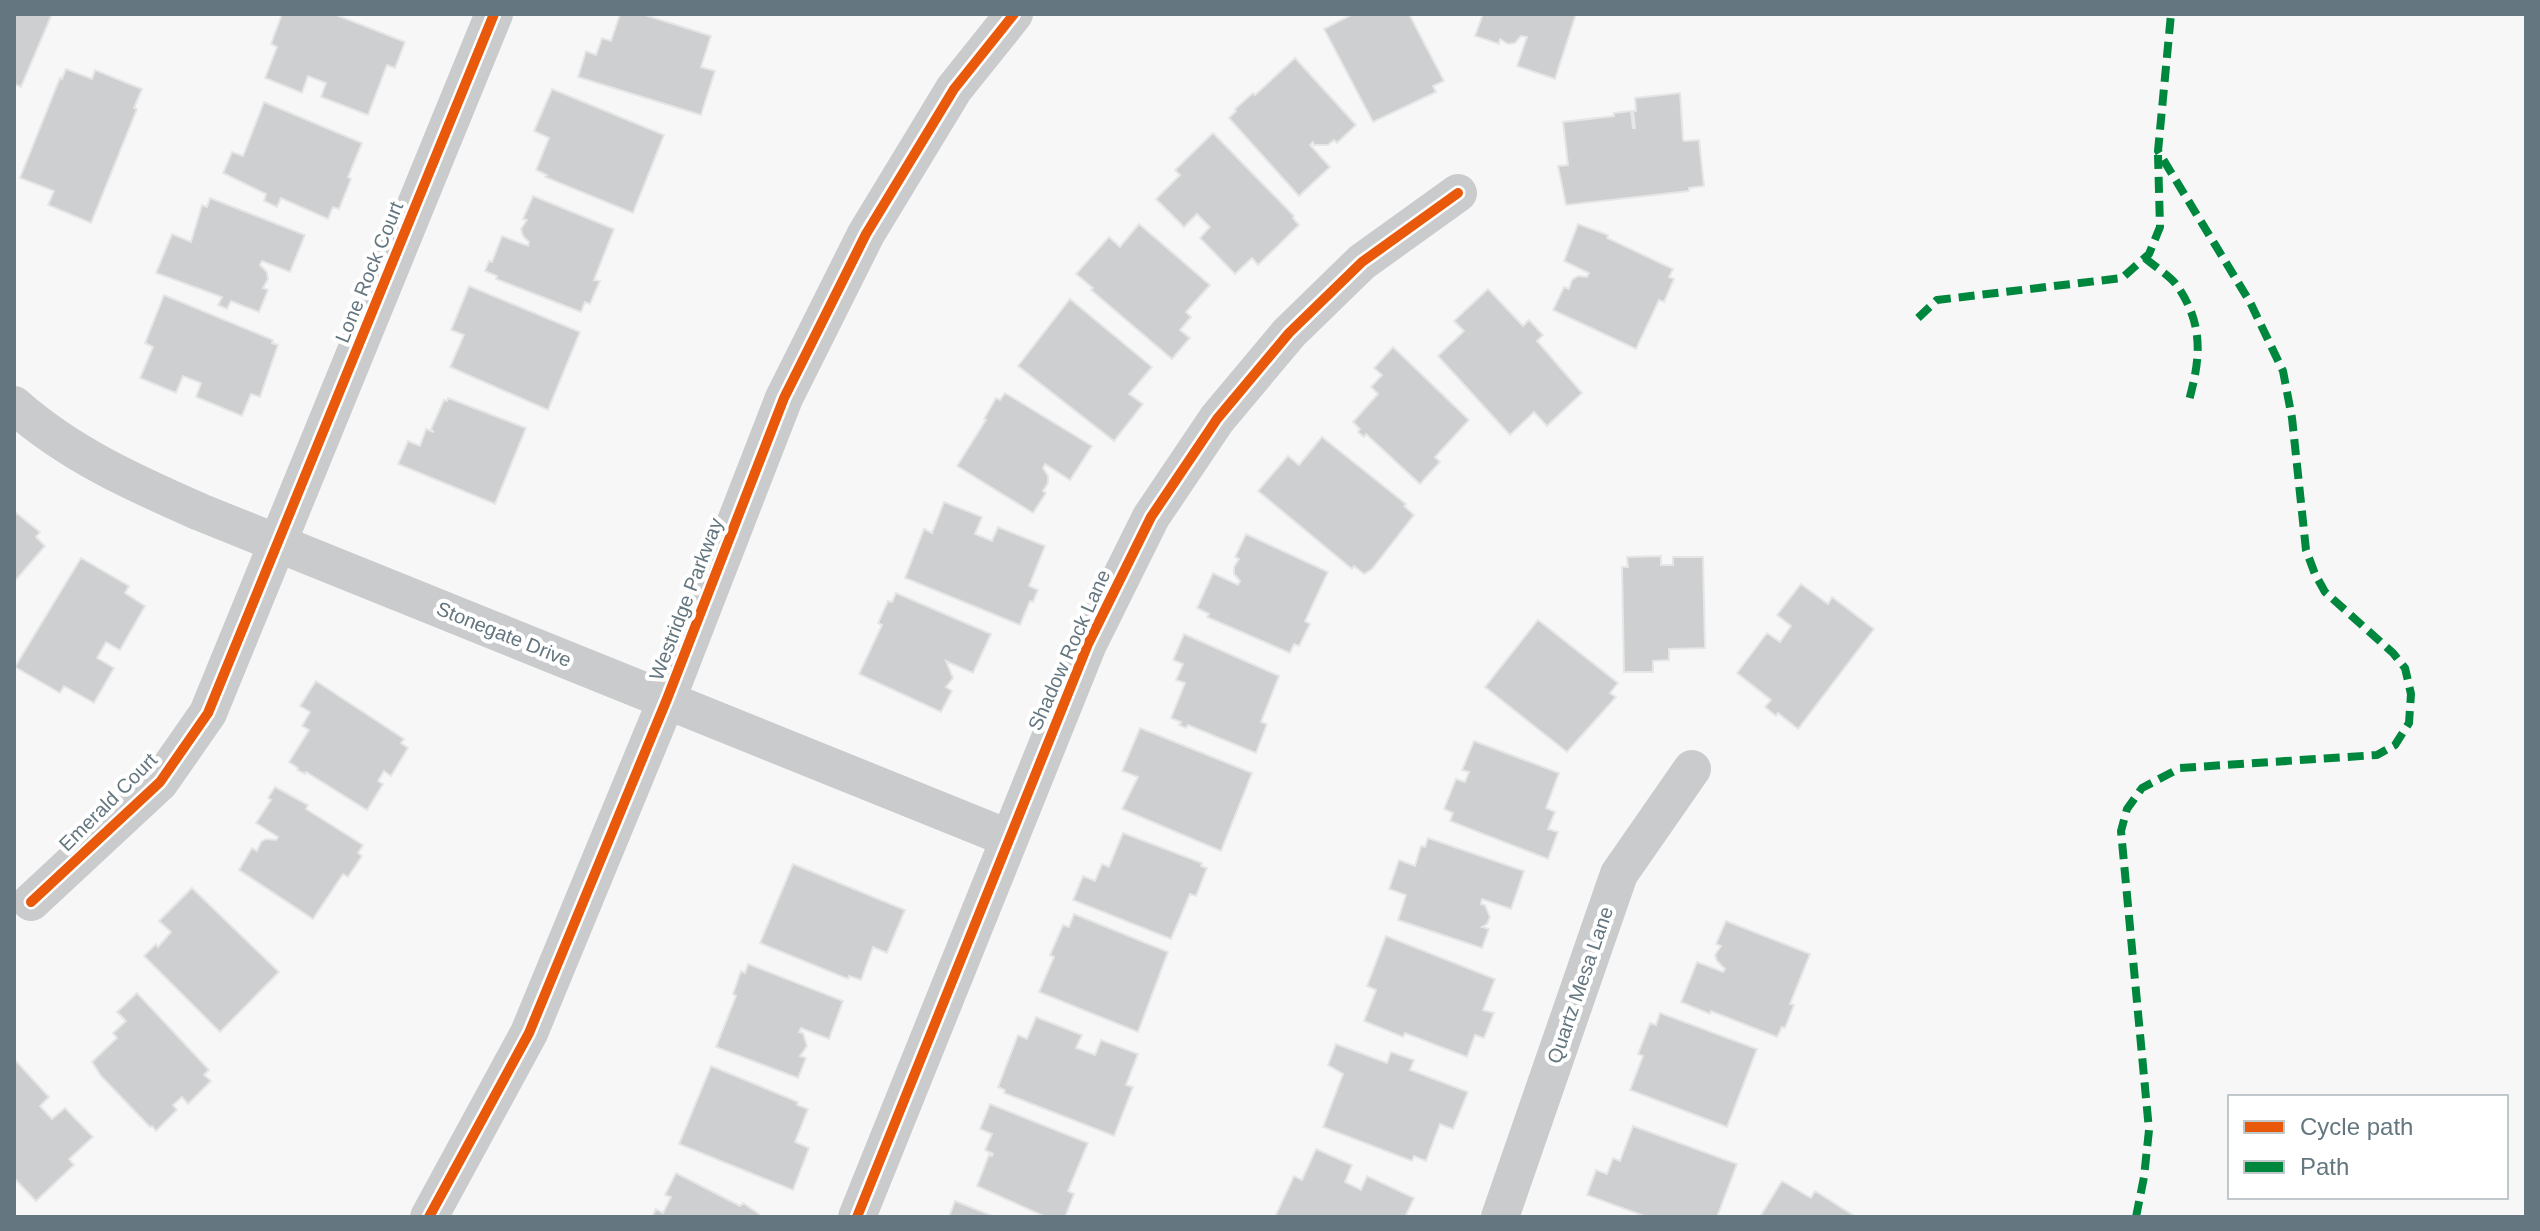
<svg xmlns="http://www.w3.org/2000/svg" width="2540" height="1231" viewBox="0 0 2540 1231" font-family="Arial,sans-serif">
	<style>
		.building { fill: #cdcfd0; stroke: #e6e6e6; stroke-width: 2 }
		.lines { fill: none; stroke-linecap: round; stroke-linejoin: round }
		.minor { stroke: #cacbcc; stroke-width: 38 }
		.quiet { stroke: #00873e; stroke-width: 8; stroke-dasharray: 16 8; stroke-linecap: butt }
		.cycleway-casing { stroke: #fff; stroke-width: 15 }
		.cycleway { stroke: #e8590c; stroke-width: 10 }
		.labels { text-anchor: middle; stroke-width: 8; stroke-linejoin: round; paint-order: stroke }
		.street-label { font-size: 20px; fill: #64767f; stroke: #fff }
	</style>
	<rect width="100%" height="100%" fill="#f7f7f7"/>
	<path class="building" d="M14 14H52L21 87 14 84Z
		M282 14H334L405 42 395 68 387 65 368 115 321 97 326 83 308 76 302 93 265 78 277 47 271 44Z
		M620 14H642L711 36 701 67 715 71 701 115 578 77 586 51 596 55 602 38 611 41Z
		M1353 14H1409L1444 81 1433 86 1436 92 1373 122 1324 29Z
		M1483 14H1576L1555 79 1517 66 1527 37 1521 36 1515 43 1508 44 1500 39 1499 44 1475 36Z
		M1295 58 1356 125 1337 143 1334 140 1328 145H1314L1313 142 1310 145 1330 167 1299 196 1229 118 1236 111 1235 109 1253 93 1255 95Z
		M66 69 92 79 95 70 142 89 134 108 137 109 91 223 48 205 54 191 20 178 60 78 62 79Z
		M552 89 664 135 633 213 545 177 547 175 536 170 549 138 534 131Z
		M1680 93 1683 139 1684 141 1699 140 1704 186 1689 188V191L1566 205 1558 166 1568 165 1563 122 1614 116V113L1631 111 1633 128H1635L1633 111H1636L1635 98Z
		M264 102 362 143 348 177 351 179 339 209 333 207 328 219 281 198 277 207 264 201 266 194 223 173 232 152 243 156Z
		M1213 133 1294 216 1293 218 1299 225 1258 265 1252 258 1235 274 1200 238 1210 227 1197 214 1184 227 1156 199 1180 175 1175 170Z
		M533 196 614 229 594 280 600 281 590 304 585 302 581 312 496 279 497 276 485 271 489 261 492 262 502 236 528 246 529 242 523 236 521 229 527 220 523 219Z
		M210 198 305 235 290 272 262 261 260 265 267 272 268 279 263 288 268 290 259 312 231 301 227 309 218 305 222 297 156 273 172 234 191 242 202 205 207 207Z
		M1139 224 1210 285 1186 312 1191 317 1180 330 1190 338 1172 359 1091 290 1093 288 1076 274 1109 237 1120 247Z
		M1578 224 1608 235 1607 238 1673 269 1669 277 1674 279 1664 302 1659 300 1636 349 1553 310 1564 287 1569 289 1572 280 1578 276 1587 277 1589 273 1564 261Z
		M469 286 580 332 548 410 450 367 464 335 451 330Z
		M1488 289 1523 326 1529 320 1543 335 1537 341 1582 393 1547 426 1534 412 1510 435 1438 356 1464 331 1454 321Z
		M164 295 273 340 272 343 278 345 260 397 251 394 242 416 196 397 201 383 183 376 176 393 140 378 153 347 145 343Z
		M1070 299 1152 367 1129 394 1143 404 1114 441 1018 366Z
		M1393 347 1469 420 1435 457 1440 462 1420 484 1366 434 1364 437 1358 432 1360 429 1353 422 1378 394 1371 387 1382 375 1374 368Z
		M1005 393 1092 446 1070 480 1045 464 1043 468 1048 476V483L1043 491 1046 493 1033 513 957 466 986 420 984 419 996 398 1000 400Z
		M448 398 526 428 495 504 398 464 408 441 420 446 426 429 434 432 431 429 444 400 447 401Z
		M1322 437 1406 504 1404 506 1414 515 1372 569 1364 574 1354 566 1352 569 1258 491 1288 456 1299 465Z
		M944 502 982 517 975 534 992 541 998 527 1045 546 1029 586 1038 590 1033 602 1030 601 1020 625 905 578 924 529 932 533Z
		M15 512 40 532 36 537 45 546 14 582Z
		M1246 534 1328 572 1305 621 1310 624 1299 646 1294 644 1290 653 1207 617 1209 614 1197 608 1213 573 1238 585 1240 581 1234 574V567L1239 559 1235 557Z
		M1661 556V565H1673V557H1703L1705 648 1669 649V660L1653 661V672H1624L1622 567H1628L1627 557Z
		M81 558 129 586 125 593 145 606 120 650 106 642 97 658 114 668 94 703 64 686 60 693 15 667Z
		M1801 584 1828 604 1832 597 1874 629 1798 729 1778 713 1776 716 1765 707 1771 700 1737 673 1767 633 1780 642 1791 626 1777 615Z
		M896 593 991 634 973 673 946 661 953 678 946 687 952 691 941 712 859 674 882 625 878 623 888 601 892 602Z
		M1538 620 1618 683 1610 693 1616 697 1567 752 1485 687Z
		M1184 634 1279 676 1261 722 1267 724 1256 753 1188 725 1186 728 1179 725 1181 722 1171 718 1185 683 1176 680 1183 664 1173 660Z
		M316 681 404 739 401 743 408 748 391 776 384 771 378 781 383 784 367 810 306 772 305 774 297 770 298 768 289 762 309 730 302 726 310 712 300 706Z
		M1140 728 1252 773 1221 851 1122 809 1138 777 1122 771Z
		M1474 741 1559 773 1546 808 1555 812 1548 829 1558 832 1548 859 1450 821 1453 813 1444 809 1456 779 1465 782 1469 772 1462 770Z
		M275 787 308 805 306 809 363 845 358 853 362 856 348 877 343 874 313 919 239 870 252 848 257 851 261 842 266 839 276 840 278 837 256 823 271 800 268 798Z
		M1123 833 1202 863 1201 866 1207 868 1196 896 1190 894 1171 939 1073 900 1083 876 1095 881 1102 864 1109 867Z
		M1428 838 1524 871 1511 909 1482 899 1481 904 1485 905 1490 917 1487 924 1482 927 1489 929 1482 948 1398 920 1406 895 1389 889 1399 860 1415 866 1421 846 1425 847Z
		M793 864 905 910 887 953 873 947 861 980 849 976 848 979 760 943Z
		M192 888 279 972 220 1032 144 956 156 944 158 947 171 932 159 921Z
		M1074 914 1168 952 1138 1032 1039 992 1054 957 1050 955 1063 925 1069 927Z
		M1726 921 1810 954 1790 1004 1794 1005 1785 1028 1782 1027 1777 1037 1711 1011 1710 1014 1681 1002 1697 962 1723 972 1725 969 1717 961 1715 955 1721 946 1716 944Z
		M1386 936 1495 979 1483 1010 1494 1013 1484 1038 1475 1035 1467 1057 1405 1033 1403 1037 1364 1021 1376 990 1367 986Z
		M748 964 843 1001 829 1039 801 1028 799 1032 803 1033 807 1046 800 1056 806 1058 798 1078 716 1047 736 996 733 994 741 971 745 973Z
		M137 993 209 1070 204 1075 211 1081 188 1104 182 1097 173 1105 177 1110 156 1131 152 1126 150 1127 101 1076 92 1062 117 1038 113 1033 126 1021 117 1012Z
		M1660 1013 1757 1049 1727 1127 1630 1090 1643 1056 1638 1054 1650 1023 1656 1025Z
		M1036 1017 1082 1035 1076 1048 1095 1055 1101 1040 1138 1054 1126 1085 1133 1087 1114 1136 1004 1093 1005 1090 998 1087 1018 1035 1027 1039Z
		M1336 1044 1387 1063 1391 1052 1414 1060 1410 1070 1468 1092 1453 1129 1440 1124 1426 1161 1414 1156 1412 1161 1323 1127 1343 1074 1328 1065Z
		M15 1060 49 1097 40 1106 52 1119 65 1108 93 1137 69 1159 74 1165 36 1201 14 1178Z
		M711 1066 798 1102 797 1105 808 1109 795 1142 809 1148 793 1190 679 1144Z
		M990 1104 1088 1143 1068 1191 1074 1194 1065 1217H1046L977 1186 989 1155 992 1156 993 1154 985 1150 992 1134 980 1129Z
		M1633 1126 1737 1164 1717 1217H1647L1587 1195 1596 1170 1607 1174 1613 1158 1620 1161Z
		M1316 1149 1352 1165 1345 1182 1361 1190 1367 1176 1414 1198 1405 1217H1275L1294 1176 1302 1180Z
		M676 1173 740 1206 743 1203 759 1214 757 1217H652L656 1209 663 1213 671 1197 665 1195Z
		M1782 1181 1811 1198 1815 1191 1856 1217H1764L1761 1215Z
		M955 1201 995 1217H949Z"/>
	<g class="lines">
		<path class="minor" d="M14 405C69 454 134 483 200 512L1008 838
			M31 902 160 782 208 713 494 14
			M429 1217 529 1033 667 699 784 398 866 234 954 89 1014 14
			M857 1217 1088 644 1151 517 1217 419 1289 333 1362 262 1458 193
			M1500 1217 1619 874 1692 769"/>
		<path class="quiet" d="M2145 258C2155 267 2171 276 2178 287 2205 327 2200 361 2188 404
			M1918 318 1937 300 2122 278 2149 254 2160 227 2158 155
			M2136 1217 2144 1177 2149 1130 2121 831 2127 809 2142 788 2180 768 2377 755 2395 745 2409 723 2411 694 2405 668 2393 653 2325 592 2315 574 2306 550 2292 418 2283 371 2250 302 2158 151 2171 14"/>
		<defs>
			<path id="cycleway" d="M31 902 160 782 208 713 494 14
				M429 1217 529 1033 667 699 784 398 866 234 954 89 1014 14
				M857 1217 1088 644 1151 517 1217 419 1289 333 1362 262 1458 193"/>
		</defs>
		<use href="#cycleway" class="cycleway-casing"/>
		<use href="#cycleway" class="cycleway"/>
	</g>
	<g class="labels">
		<g class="street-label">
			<text transform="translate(369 272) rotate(-68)" y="7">Lone Rock Court</text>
			<text transform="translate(686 599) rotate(-69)" y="7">Westridge Parkway</text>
			<text transform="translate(504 634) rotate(22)" y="7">Stonegate Drive</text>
			<text transform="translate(1069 650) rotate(-66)" y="7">Shadow Rock Lane</text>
			<text transform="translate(108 802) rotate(-45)" y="7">Emerald Court</text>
			<text transform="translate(1580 985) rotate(-71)" y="7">Quartz Mesa Lane</text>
		</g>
	</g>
	<rect width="2540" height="1231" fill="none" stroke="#64767f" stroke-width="32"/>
	<rect x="2228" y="1095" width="280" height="104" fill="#ffffff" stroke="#c1c8cc" stroke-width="2"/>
	<rect x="2244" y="1121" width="40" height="12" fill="#e8590c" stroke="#c1c8cc" stroke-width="2"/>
	<text x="2300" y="1135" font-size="24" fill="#64767f">Cycle path</text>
	<rect x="2244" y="1161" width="40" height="12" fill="#00873e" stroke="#c1c8cc" stroke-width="2"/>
	<text x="2300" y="1175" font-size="24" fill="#64767f">Path</text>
</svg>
